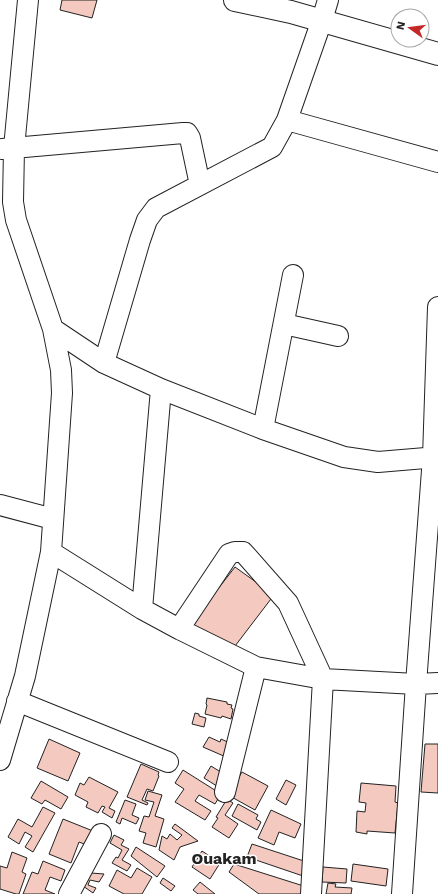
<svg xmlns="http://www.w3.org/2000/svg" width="438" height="894" viewBox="0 0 438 894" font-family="'Work Sans',sans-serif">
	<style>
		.building { fill: #f3c9c0; stroke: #222 }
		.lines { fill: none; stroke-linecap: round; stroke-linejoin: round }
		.street-casing { stroke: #222; stroke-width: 22 }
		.secondary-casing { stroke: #222; stroke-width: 24 }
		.street { stroke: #fff; stroke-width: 20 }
		.secondary { stroke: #fff; stroke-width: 22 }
		.labels { text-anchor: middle; stroke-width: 3; stroke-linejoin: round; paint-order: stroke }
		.district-label { font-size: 16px; font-weight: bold; fill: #222; stroke: #fff }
	</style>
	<rect width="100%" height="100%" fill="#fff"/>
	<path class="building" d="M62 0H97L92 18 60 10Z
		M235 567 274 595 232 650 189 626Z
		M207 698 227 702V704L232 705 231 708 233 709 231 719 222 716 221 718 205 714 207 705 206 704Z
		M195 713 199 714V716L206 718 204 727 192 724Z
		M209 737 220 742 221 739 232 744 226 757 203 747Z
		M49 739 80 753 68 781 37 768Z
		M425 744H438V793L421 792Z
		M141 764 159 772 158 775 159 776 153 791 147 789 142 800 148 803 147 805 127 797Z
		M211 766 227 776 220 788 204 778Z
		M183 770 221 794 215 804 199 795 195 801 211 811 205 820 175 802 184 789 175 783Z
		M242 772 268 786 255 810 228 795Z
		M89 777 118 792 109 808 115 811 112 818 102 812 105 807 102 806 98 813 86 807 88 802 75 795 80 783 84 785Z
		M286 780 296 785 286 805 276 799Z
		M41 781 68 797 61 809 45 800 42 804 31 798Z
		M361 783 396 786 395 802 398 803 395 833 367 831V834L356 832 357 811 365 812 366 803 359 802Z
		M148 791 162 795 155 816 164 819 156 847 143 843 146 833 139 831 144 816 149 817 154 802 145 800Z
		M227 799 233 803 225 815 238 824 229 838 212 827 218 818 216 817Z
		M125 800 136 804 132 815 139 818 136 824 122 818 120 824 116 822Z
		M238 804 258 815 256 819 261 822 257 830 232 816Z
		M43 807 55 813 33 852 25 847 32 836 25 832 19 844 8 837 18 819 32 827Z
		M271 810 301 824 295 838 279 832 274 845 258 838Z
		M63 819 98 833 92 847 79 842 71 863 49 854Z
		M175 824 198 841 180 847 174 860 159 850 162 836 167 839 170 834 177 840 182 835 172 828Z
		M114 835 124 840 121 845 129 849 122 860 131 865 127 871 112 863 116 857 118 858 122 850 110 843Z
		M252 844 310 863 306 877 247 857Z
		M136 847 165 866 157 877 131 856Z
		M202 851 220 863 210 879 192 867Z
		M12 852 27 858 22 872 26 874 19 894H16L0 889V866L7 868Z
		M43 861 65 870 61 881 50 877 45 890 55 894H23L32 872 38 874Z
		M234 864 310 888 308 894H259L229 872Z
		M353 864 388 869 386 886 351 881Z
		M323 867 347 869 346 883 322 882Z
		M137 868 152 877 142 894H124L109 886 117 870 131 878Z
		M91 873 104 874 99 882 90 880 88 885 96 888 93 893 83 886Z
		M163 878 175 886 171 891 160 883Z
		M200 882 215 894H198L193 890Z
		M328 883 336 884 335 887 352 888 351 894H326Z"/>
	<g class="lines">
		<defs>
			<path id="street" d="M287 120 438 162
				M2 149 183 133H187L190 138 200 185
				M284 324 338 336
				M53 329 104 363 161 389 263 429 344 457 378 462 438 457
				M104 363 140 240 147 220 156 208 272 147 287 120 322 20 328 0
				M263 429 293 275
				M0 505 53 519
				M51 552 142 609 179 629 256 667 323 679 416 684 438 683
				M142 609 161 389
				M179 629 229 554 235 552H243L288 603 323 679 311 894
				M17 701 168 762
				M0 760 25 676 51 552 62 393 61 370 53 329 16 220 13 202 14 148 28 0
				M225 792 256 667
				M69 894 101 834
				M402 894 416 684 433 457 438 307"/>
			<path id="secondary" d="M235 0 291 12 438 54"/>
		</defs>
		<use href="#street" class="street-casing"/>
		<use href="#secondary" class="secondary-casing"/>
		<use href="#street" class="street"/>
		<use href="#secondary" class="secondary"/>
	</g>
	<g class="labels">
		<g class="district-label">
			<text x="224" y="864">Ouakam</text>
		</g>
	</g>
	<g transform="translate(410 28) rotate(284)"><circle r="19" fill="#ffffff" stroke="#a7a7a7"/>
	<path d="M0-3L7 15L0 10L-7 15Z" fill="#c62828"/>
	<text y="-6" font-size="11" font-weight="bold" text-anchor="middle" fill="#222222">N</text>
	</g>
</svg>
